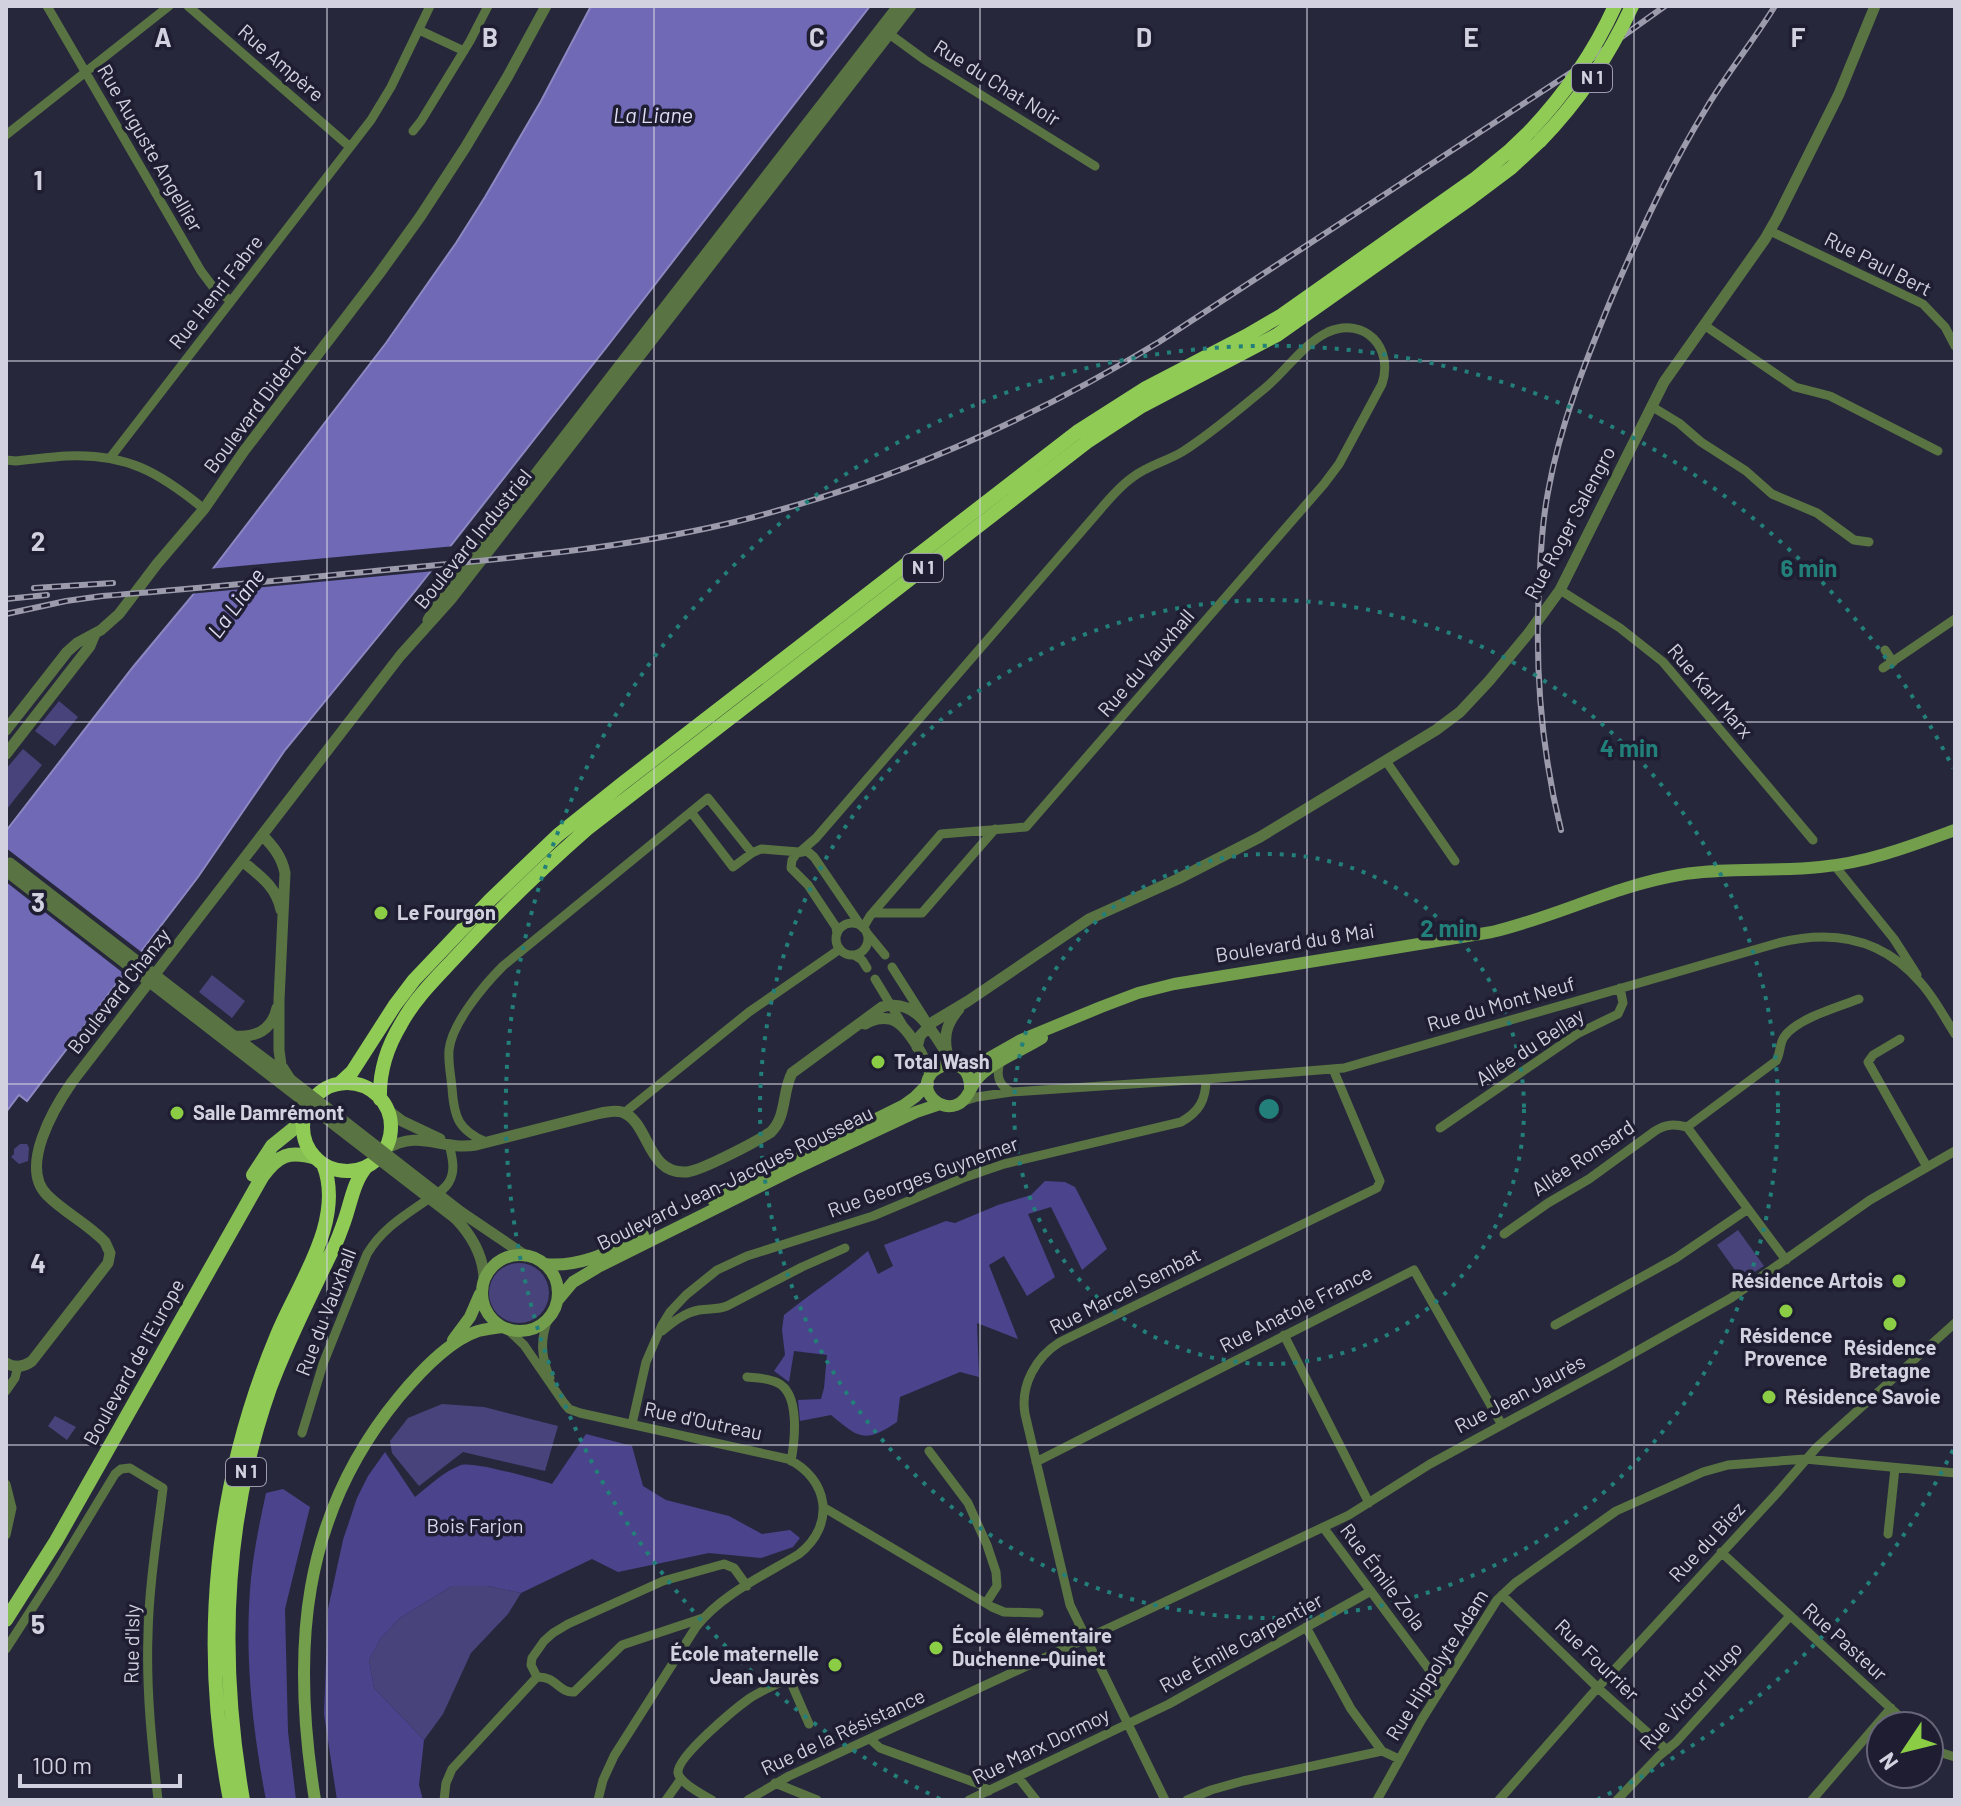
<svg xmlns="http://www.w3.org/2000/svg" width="1961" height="1806" viewBox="0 0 1961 1806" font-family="Barlow,sans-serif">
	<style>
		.green { fill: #48437b }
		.forest { fill: #4b438c }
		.water { fill: #6f69b6; stroke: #8c88c2; stroke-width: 2 }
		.pier { fill: #27273c }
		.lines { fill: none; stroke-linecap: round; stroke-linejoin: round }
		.minor { stroke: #597442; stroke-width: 9 }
		.tertiary { stroke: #597442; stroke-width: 11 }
		.secondary { stroke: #739e4c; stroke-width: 12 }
		.primary { stroke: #87be53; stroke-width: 14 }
		.trunk { stroke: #90cc55; stroke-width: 14 }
		.rail-casing { stroke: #9b9bac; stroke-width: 6 }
		.rail { stroke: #1e1d31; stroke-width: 3; stroke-dasharray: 9; stroke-linecap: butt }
		.tertiary-bridge { stroke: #597442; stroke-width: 11 }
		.trunk-bridge { stroke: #90cc55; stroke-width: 14 }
		.grid { fill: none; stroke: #d1d1df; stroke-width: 2; stroke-opacity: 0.55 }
		.ring { fill: none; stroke: #227f79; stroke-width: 4; stroke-dasharray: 4 8 }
		.poi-dot { fill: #8bce46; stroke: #1e1d31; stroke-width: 3 }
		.labels { text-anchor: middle; stroke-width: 7; stroke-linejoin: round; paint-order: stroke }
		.shield { fill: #1e1d31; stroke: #9b9bab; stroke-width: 2 }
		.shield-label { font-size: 18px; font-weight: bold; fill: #d1d1df }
		.street-label { font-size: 20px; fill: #d1d1df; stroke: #1e1d31 }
		.poi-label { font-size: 20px; font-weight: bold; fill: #d1d1df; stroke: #1e1d31; text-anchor: start }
		.park-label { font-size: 20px; fill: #d8d8ee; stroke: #1e1d31 }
		.water-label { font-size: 22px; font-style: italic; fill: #dfdff4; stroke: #1e1d31 }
		.grid-label { font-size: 26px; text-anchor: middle; font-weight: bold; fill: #d1d1df; stroke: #1e1d31; stroke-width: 7; stroke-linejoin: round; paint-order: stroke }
		.centre { fill: #227f79; stroke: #1e1d31; stroke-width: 4 }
		.ring-label { font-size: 24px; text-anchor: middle; font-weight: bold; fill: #227f79; stroke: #1e1d31; stroke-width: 7; stroke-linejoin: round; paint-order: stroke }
	</style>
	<rect width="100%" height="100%" fill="#27273c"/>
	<path class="green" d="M59 701 78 717 55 746 35 731Z
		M23 749 42 765 6 810V769Z
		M212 975 245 1001 232 1018 199 992Z
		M20 1144H27L29 1148 28 1161 19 1164 11 1157 14 1154V1149Z
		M1738 1230 1764 1266 1742 1280 1717 1245Z
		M489 1293a30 30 0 1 1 60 0a30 30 0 1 1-60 0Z
		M442 1404 484 1407 558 1426 545 1471 463 1452 419 1486 392 1453 390 1441 408 1418Z
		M55 1416 76 1427 67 1440 48 1426Z
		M452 1586H488L521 1593 508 1614 471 1653 443 1714 424 1740 374 1688 369 1660 381 1638 400 1618Z"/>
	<path class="forest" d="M1045 1181 1065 1182 1075 1187 1107 1249 1082 1270 1051 1207 1028 1214 1055 1277 1027 1296 1004 1256 989 1265 1018 1339 977 1323 979 1377 960 1372 900 1397 897 1422C864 1444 859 1438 831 1415L800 1421 798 1400 821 1399 824 1388 827 1355 794 1351 789 1382 774 1371 785 1355 782 1330 784 1315C811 1293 841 1274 868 1251L878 1274 893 1266 884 1245 946 1221 955 1223 998 1205 1031 1195Z
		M586 1434 632 1446 643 1486 666 1500 729 1516 762 1534 790 1530 800 1538 793 1547 761 1558 709 1553 618 1572 592 1559 521 1593 488 1586H452L400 1618 381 1638 369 1660 374 1688 424 1740 419 1785 423 1800H337L324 1714 328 1609 343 1540 357 1498 368 1476 385 1452 415 1497C430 1485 443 1472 461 1465 474 1461 535 1479 552 1484Z
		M283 1489 310 1507 285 1609 288 1732 296 1800H266C252 1727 244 1652 251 1578 254 1549 260 1521 266 1493Z"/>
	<path class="water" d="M591 6H870L609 344 416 590 285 750 198 877 27 1101 19 1095 6 1112V831L133 667 192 596 386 343 456 243 485 197 541 101Z"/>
	<path class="pier" d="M455 546 435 571 189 594 208 569Z
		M6 848 144 954 127 976 6 882Z"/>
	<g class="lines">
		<path class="minor" d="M47 6 201 271 213 287 231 301
			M188 6 350 147
			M419 30 464 51
			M884 30 925 60 1095 166
			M413 131 421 121 470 41 488 6
			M6 135 169 6
			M1770 231 1923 304 1945 327 1955 346
			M1704 325 1795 387 1830 396 1938 451
			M1651 406 1679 423 1701 442 1746 471 1772 494 1817 513 1854 540 1869 542
			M110 458 371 120 391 87 430 6
			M6 460 16 461C33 459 50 457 66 456 126 453 159 472 204 509
			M1560 590 1620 628 1663 662 1813 840
			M1885 650 1893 662
			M1883 668 1955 619
			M1386 761 1455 861
			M691 812 733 867 752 853 761 849 799 852
			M801 851 816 838 1099 511C1109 499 1120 486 1133 477 1147 466 1167 461 1182 452 1211 434 1238 410 1264 389 1286 371 1303 344 1328 332 1365 316 1394 348 1382 384L1339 464 1324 484 1026 827 941 834 870 916 863 928
			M1835 866 1894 939 1917 975
			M873 913H922L995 829
			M836 939a16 16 0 1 1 32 0a16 16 0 1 1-32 0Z
			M867 933 885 955
			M837 934 836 927 808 885 791 868 792 860 797 853 807 851 814 857 861 926
			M854 955 862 960 867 968
			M892 967 925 1019
			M875 979 904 1027
			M1900 1039 1873 1055 1868 1062 1927 1167
			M1000 1062C996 1075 998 1085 1011 1092
			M964 1101 977 1097 1011 1092 1206 1079 1344 1068 1778 943C1833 929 1882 938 1920 982 1934 997 1944 1017 1955 1034
			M624 1113 749 1012 840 949
			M1687 1127 1776 1061C1781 1053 1779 1044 1784 1037 1796 1019 1840 1006 1859 999
			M1440 1128 1577 1034 1618 1014 1623 1003 1620 988
			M486 1142C458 1130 454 1117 452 1088 451 1076 448 1063 449 1050 452 1023 484 985 503 966L708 798 752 853
			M1504 1234 1548 1203 1589 1179 1655 1131C1666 1124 1674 1124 1687 1127L1786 1260
			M548 1319C540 1340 541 1357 550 1378
			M1555 1325 1676 1258 1748 1209
			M507 1329 524 1345 564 1403 569 1409 580 1413 788 1459C829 1479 836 1525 799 1554 763 1576 722 1594 696 1627L614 1756 603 1780 598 1800
			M662 1331C673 1322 684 1313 699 1310 709 1308 717 1310 727 1306L802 1267 845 1248
			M1284 1335 1369 1503
			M747 1377C757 1378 769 1378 778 1383 800 1394 795 1440 791 1461
			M6 1391 15 1378 18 1366
			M632 1424 646 1362 662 1325 670 1312 686 1295 717 1270 747 1256 873 1216 963 1178 1004 1164 1181 1122C1199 1112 1206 1100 1206 1079
			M302 1433 323 1364 367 1254C381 1230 402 1217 424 1202 432 1197 444 1191 449 1182 456 1170 452 1157 449 1144
			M929 1451 968 1503 987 1545 996 1572 997 1586 986 1603
			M1036 1462 1414 1270 1502 1425
			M6 1484 12 1508 6 1535
			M823 1507 992 1607 1004 1612 1039 1613
			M1323 1527 1434 1676 1444 1683
			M1888 1534 1895 1468
			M1721 1552 1910 1726
			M1502 1595 1598 1688 1667 1750
			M1306 1627 1351 1709 1382 1751 1399 1759
			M6 1649 55 1573 115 1474 121 1469 130 1468 163 1488C157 1537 149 1586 148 1635 146 1690 152 1745 158 1800
			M537 1677 531 1665 532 1658 544 1641 553 1633 568 1624 663 1581 724 1564 734 1568 747 1586
			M537 1677C556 1676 559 1693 574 1692L622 1645 703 1618
			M870 1739 880 1748 979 1784 989 1791
			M1929 1743 1942 1753 1955 1757
			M1018 1777 1036 1800
			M775 1783 817 1800
			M444 1800 446 1783 452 1769 537 1677
			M666 1800 681 1779
			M712 1800C703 1795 680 1783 678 1773 676 1757 736 1708 750 1698 762 1690 776 1685 789 1678L809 1724
			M748 1800 789 1776 1139 1614 1349 1515 1430 1464 1607 1368 1731 1298 1870 1200 1955 1151
			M969 1800 1169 1704 1371 1591
			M1165 1800 1070 1605 1025 1414C1020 1385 1036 1357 1060 1342L1377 1188 1380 1181 1333 1069
			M1187 1800 1211 1790 1243 1781 1382 1751
			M1377 1800 1422 1719 1497 1600 1515 1583 1616 1511 1703 1472 1728 1465 1805 1459 1955 1473
			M1499 1800 1592 1694 1777 1493 1817 1447 1955 1323
			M1617 1800 1659 1756 1676 1742 1790 1616
			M1812 1800 1891 1708"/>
		<path class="tertiary" d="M428 620 444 592 898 6
			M6 730 67 652 77 643 101 630 119 614 157 564 204 509 244 451 379 274 420 217 465 148 508 76 546 6
			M6 754 90 646 95 634
			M262 835C273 846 282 857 285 873L279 1000V1050L281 1065 290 1079
			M242 861C260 876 276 886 281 910
			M865 1024C873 1020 880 1017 890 1019 906 1022 927 1060 930 1075
			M234 1036 283 1073
			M234 1036C256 1038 272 1030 277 1008
			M917 1047 920 1036 933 1022 968 1001 1089 919 1178 879 1260 837 1436 730 1460 712 1489 681 1528 634 1560 590 1664 382 1765 239 1777 218 1839 94 1875 6
			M947 1052C943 1034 948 1022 959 1009
			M386 1109 402 1121 440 1139
			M384 1150C421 1128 440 1151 476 1145L597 1114C605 1112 614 1110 622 1112 650 1122 646 1175 687 1172 703 1170 757 1141 771 1132 787 1116 782 1092 792 1073L882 1007C915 997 932 1031 947 1054
			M461 1212 526 1256
			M456 1219C472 1236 483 1255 484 1278
			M6 1363C15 1368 24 1367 32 1361L108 1263 110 1253 105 1242C88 1224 65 1213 47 1195 19 1167 54 1108 72 1082L400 656 452 598 911 6"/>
		<path class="secondary" d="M960 1067 977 1065 1021 1040 1101 1007 1138 993 1174 984 1492 932C1556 917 1614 886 1679 875 1726 867 1773 872 1820 867 1867 863 1911 846 1955 830
			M970 1090C972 1043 907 1070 933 1099 939 1105 948 1108 956 1105 968 1101 970 1086 979 1077 994 1061 1023 1050 1042 1038
			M713 1200 904 1105 915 1097 928 1084
			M482 1293a38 38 0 1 1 76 0a38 38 0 1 1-76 0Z
			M544 1264C581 1268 611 1251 643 1235
			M557 1301 573 1282 598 1267 795 1169 916 1112 940 1104
			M453 1340 470 1317 480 1294
			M315 1800C291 1651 300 1517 399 1397 419 1373 448 1341 478 1331 486 1329 494 1328 502 1327"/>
		<path class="primary" d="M253 1175 272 1146 303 1121
			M6 1620 56 1541 262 1177C278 1155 289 1150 316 1158"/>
		<path class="trunk" d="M303 1127a44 44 0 1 1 88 0a44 44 0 1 1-88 0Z
			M339 1084 352 1072 395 1005 414 980 490 900 558 835 623 783 1077 432 1146 388 1246 336 1282 315 1476 178 1508 152 1530 131
			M380 1099C379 1072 387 1047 401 1024 414 1000 433 981 451 962 494 915 539 871 587 829L1087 442 1142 406 1277 335 1471 198 1511 168 1540 141
			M230 1800C199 1643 215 1483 277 1335 297 1285 346 1220 323 1164
			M243 1800C219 1662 223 1521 270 1388 287 1342 309 1299 330 1255 336 1245 340 1233 344 1222 351 1203 353 1182 367 1166"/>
		<defs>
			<path id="rail" d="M34 588 113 583
				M6 599 47 595
				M6 614 66 601 102 596C196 589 291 579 385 570 499 559 614 550 726 524 880 487 1024 424 1159 342L1581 66 1665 6
				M1561 830C1540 745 1534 658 1540 571 1541 544 1543 518 1548 492 1560 424 1586 360 1612 297 1641 230 1669 169 1707 107 1728 72 1754 40 1775 6"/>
		</defs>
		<use href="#rail" class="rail-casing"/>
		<use href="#rail" class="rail"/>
		<path class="tertiary-bridge" d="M10 863 234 1036
			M6 871 456 1219
			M290 1079 461 1212"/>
		<path class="trunk-bridge" d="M1530 131C1565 94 1594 52 1615 6
			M1540 141C1579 101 1609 56 1632 6"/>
	</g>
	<path class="grid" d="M327 6V1800M654 6V1800M980 6V1800M1307 6V1800M1634 6V1800M6 361H1955M6 722H1955M6 1084H1955M6 1445H1955"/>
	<g class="ring">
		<circle cx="1269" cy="1109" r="255"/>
		<circle cx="1269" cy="1109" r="509"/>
		<path d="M1953 1450A764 764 0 0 1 1598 1799M940 1799A764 764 0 1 1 1953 768"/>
	</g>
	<g class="poi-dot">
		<circle cx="381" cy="913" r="8"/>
		<circle cx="878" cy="1062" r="8"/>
		<circle cx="177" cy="1113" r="8"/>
		<circle cx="1899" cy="1281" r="8"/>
		<circle cx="1786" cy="1311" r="8"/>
		<circle cx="1890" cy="1324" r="8"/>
		<circle cx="1769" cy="1397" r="8"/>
		<circle cx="936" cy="1648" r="8"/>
		<circle cx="835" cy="1665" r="8"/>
	</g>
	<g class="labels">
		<g class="shield">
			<rect x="1572" y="64" width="40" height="28" rx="6"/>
			<rect x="903" y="554" width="40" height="28" rx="6"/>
			<rect x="226" y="1458" width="40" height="28" rx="6"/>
		</g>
		<g class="shield-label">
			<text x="1592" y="84">N 1</text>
			<text x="923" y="574">N 1</text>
			<text x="246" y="1478">N 1</text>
		</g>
		<g class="street-label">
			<text transform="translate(281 63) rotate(41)" y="7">Rue Ampère</text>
			<text transform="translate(997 83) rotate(32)" y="7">Rue du Chat Noir</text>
			<text transform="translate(150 148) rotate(60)" y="7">Rue Auguste Angellier</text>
			<text transform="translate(1878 264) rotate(27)" y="7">Rue Paul Bert</text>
			<text transform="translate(216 292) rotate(-52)" y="7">Rue Henri Fabre</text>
			<text transform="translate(255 409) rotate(-53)" y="7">Boulevard Diderot</text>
			<text transform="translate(1570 523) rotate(-62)" y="7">Rue Roger Salengro</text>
			<text transform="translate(473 539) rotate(-51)" y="7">Boulevard Industriel</text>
			<text transform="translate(1146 663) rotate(-49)" y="7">Rue du Vauxhall</text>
			<text transform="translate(1710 691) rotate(49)" y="7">Rue Karl Marx</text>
			<text transform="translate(1295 943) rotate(-9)" y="7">Boulevard du 8 Mai</text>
			<text transform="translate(119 991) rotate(-52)" y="7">Boulevard Chanzy</text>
			<text transform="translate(1501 1004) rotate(-16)" y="7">Rue du Mont Neuf</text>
			<text transform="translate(1530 1047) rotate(-33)" y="7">Allée du Bellay</text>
			<text transform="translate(1583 1158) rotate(-34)" y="7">Allée Ronsard</text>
			<text transform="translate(923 1177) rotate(-20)" y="7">Rue Georges Guynemer</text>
			<text transform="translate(735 1178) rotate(-26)" y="7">Boulevard Jean-Jacques Rousseau</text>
			<text transform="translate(1125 1291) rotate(-27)" y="7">Rue Marcel Sembat</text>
			<text transform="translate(1296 1309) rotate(-27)" y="7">Rue Anatole France</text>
			<text transform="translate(326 1312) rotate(-69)" y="7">Rue du Vauxhall</text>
			<text transform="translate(134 1362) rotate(-61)" y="7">Boulevard de l'Europe</text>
			<text transform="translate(1520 1394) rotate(-28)" y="7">Rue Jean Jaurès</text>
			<text transform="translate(703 1421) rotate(12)" y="7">Rue d'Outreau</text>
			<text transform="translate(1707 1542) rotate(-47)" y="7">Rue du Biez</text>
			<text transform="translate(1383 1577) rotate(53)" y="7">Rue Émile Zola</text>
			<text transform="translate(1845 1642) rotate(42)" y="7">Rue Pasteur</text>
			<text transform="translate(1241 1643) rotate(-29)" y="7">Rue Émile Carpentier</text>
			<text transform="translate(132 1644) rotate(-89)" y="7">Rue d'Isly</text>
			<text transform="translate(1597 1660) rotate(44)" y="7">Rue Fourrier</text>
			<text transform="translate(1437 1665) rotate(-58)" y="7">Rue Hippolyte Adam</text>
			<text transform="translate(1691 1696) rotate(-47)" y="7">Rue Victor Hugo</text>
			<text transform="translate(843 1732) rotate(-25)" y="7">Rue de la Résistance</text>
			<text transform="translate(1041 1746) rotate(-26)" y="7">Rue Marx Dormoy</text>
		</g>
		<g class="poi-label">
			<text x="397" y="920">Le Fourgon</text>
			<text x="894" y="1069">Total Wash</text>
			<text x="193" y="1120">Salle Damrémont</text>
			<text x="1883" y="1288" text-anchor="end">Résidence Artois</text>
			<text x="1786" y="1343" text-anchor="middle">Résidence<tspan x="1786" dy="23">Provence</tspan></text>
			<text x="1890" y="1355" text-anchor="middle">Résidence<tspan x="1890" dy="23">Bretagne</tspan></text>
			<text x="1785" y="1404">Résidence Savoie</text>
			<text x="952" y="1643">École élémentaire<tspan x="952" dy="23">Duchenne-Quinet</tspan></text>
			<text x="819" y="1661" text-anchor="end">École maternelle<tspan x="819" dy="23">Jean Jaurès</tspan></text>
		</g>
		<g class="park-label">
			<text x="475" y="1533">Bois Farjon</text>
		</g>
		<g class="water-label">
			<text x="653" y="123">La Liane</text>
			<text transform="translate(236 603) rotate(-54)" y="8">La Liane</text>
		</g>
	</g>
	<g class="grid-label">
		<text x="163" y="47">A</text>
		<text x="490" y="47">B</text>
		<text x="817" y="47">C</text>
		<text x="1144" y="47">D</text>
		<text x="1471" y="47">E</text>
		<text x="1798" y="47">F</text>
		<text x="38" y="190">1</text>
		<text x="38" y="551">2</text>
		<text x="38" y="912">3</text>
		<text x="38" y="1273">4</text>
		<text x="38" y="1634">5</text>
	</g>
	<circle cx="1269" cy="1109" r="12" class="centre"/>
	<g class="ring-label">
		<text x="1809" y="577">6 min</text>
		<text x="1629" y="757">4 min</text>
		<text x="1449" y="937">2 min</text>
	</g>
	<rect width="1961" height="1806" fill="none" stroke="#d1d1df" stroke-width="16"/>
	<g transform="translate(1905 1750) rotate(235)"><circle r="38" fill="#1e1d31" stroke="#666577" stroke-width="2"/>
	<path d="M0-6L14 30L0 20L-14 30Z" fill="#8bce46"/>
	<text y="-12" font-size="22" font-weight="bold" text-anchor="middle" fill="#d1d1df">N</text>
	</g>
	<path d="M20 1774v12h160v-12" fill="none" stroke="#d1d1df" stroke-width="4"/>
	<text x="32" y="1774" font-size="24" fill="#d1d1df" stroke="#1e1d31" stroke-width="6" paint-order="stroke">100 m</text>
</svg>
